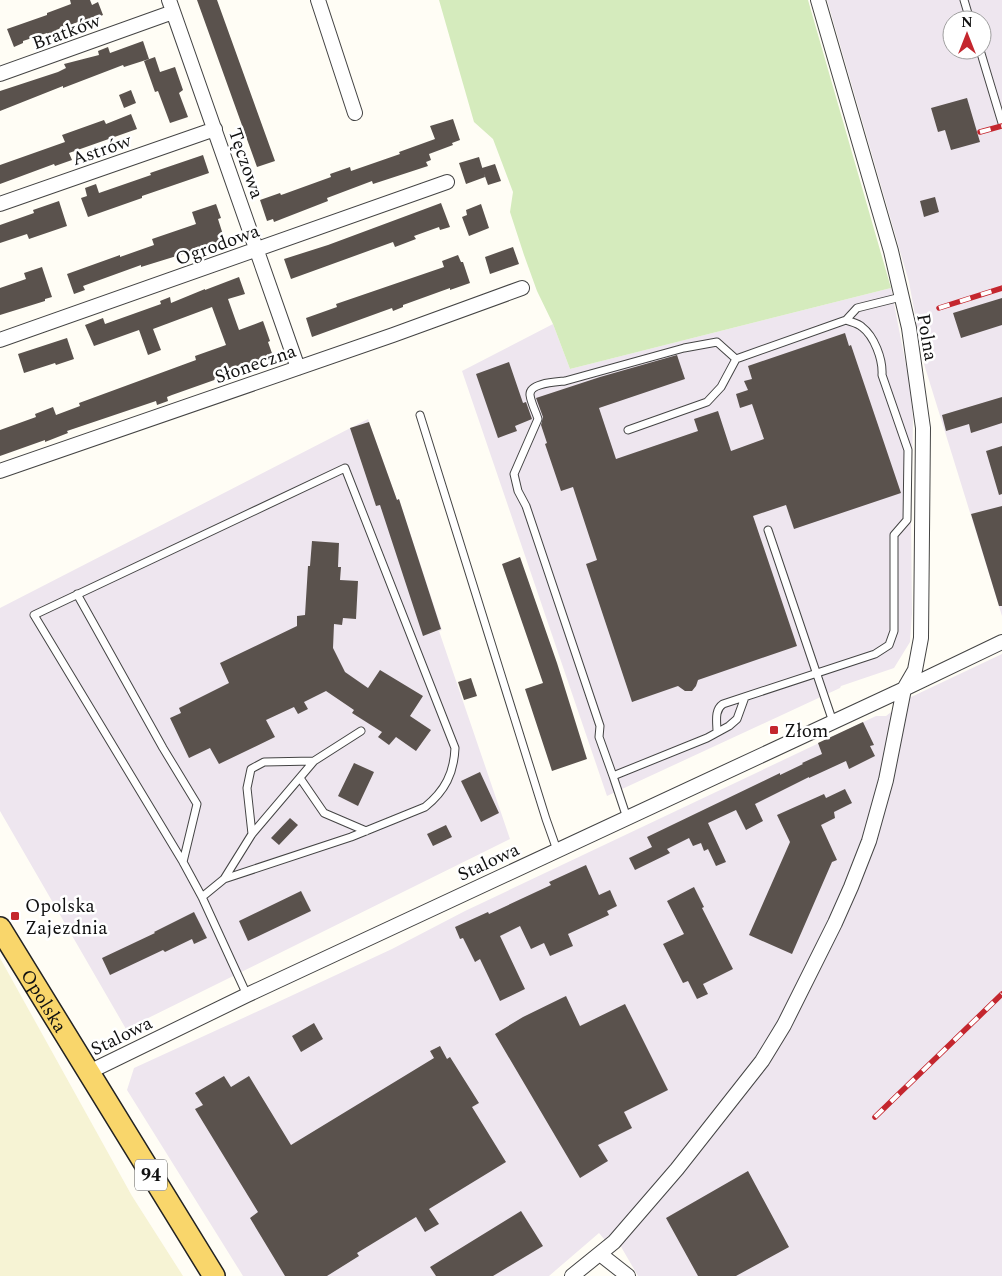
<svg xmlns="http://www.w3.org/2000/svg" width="1002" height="1276" viewBox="0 0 1002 1276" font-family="Spectral,serif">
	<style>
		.industrial { fill: #eee6ef; fill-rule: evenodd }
		.farmland { fill: #f6f3d4 }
		.green { fill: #d5ebbd }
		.building { fill: #5a524d }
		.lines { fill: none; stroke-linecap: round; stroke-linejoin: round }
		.service-casing { stroke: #444; stroke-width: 9 }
		.minor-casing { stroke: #444; stroke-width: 16 }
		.primary-casing { stroke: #222; stroke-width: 24 }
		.service { stroke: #fff; stroke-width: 7 }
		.minor { stroke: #fff; stroke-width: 14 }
		.primary { stroke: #f9d66b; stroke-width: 21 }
		.rail-casing { stroke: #c4262e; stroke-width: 5.5 }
		.rail { stroke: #fff; stroke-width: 4; stroke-dasharray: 11; stroke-linecap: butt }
		.poi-dot { fill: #c4262e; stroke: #fff; stroke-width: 2 }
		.labels { text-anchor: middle; stroke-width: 5; stroke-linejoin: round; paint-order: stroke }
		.shield { fill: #fff; stroke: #585858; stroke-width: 1 }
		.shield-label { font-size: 18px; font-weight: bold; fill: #111 }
		.street-label { font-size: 19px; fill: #111; stroke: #fff }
		.poi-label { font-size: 19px; fill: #111; stroke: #fff; text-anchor: start }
	</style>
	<rect width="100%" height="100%" fill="#fffdf5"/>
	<path class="industrial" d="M827 0H1002V616L924 364 909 282ZM952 20H982V50H952Z
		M891 288 910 386 913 419 911 522 912 613 910 642 894 668 841 686 840 688 607 796 462 371 553 324 570 369Z
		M368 419 397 500 399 499 442 630 439 631 510 839 126 1029 0 811V608Z
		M1002 654V1276H638L620 1245 604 1239 599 1233 549 1276H243L127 1090 134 1068 265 1008 392 949 465 911 876 716H886L909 698Z"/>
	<path class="farmland" d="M0 958 132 1196 183 1276H0Z"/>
	<path class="green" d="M439 0H808L891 288 570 369 553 324 537 291 524 255 510 212 513 192 493 139 474 122Z"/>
	<path class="building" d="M70 0H90L92 5 98 2 103 15 79 24 78 22 56 30 57 32 48 35 47 33 23 41V43L14 47 7 29 47 15V13L71 4Z
		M197 0H217L275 161 257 167Z
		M143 41 149 59 124 67 123 65 63 88V86L0 111V91L58 72 66 68 64 64 99 55 98 51 108 47 110 53Z
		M155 57 160 72 175 67 183 90 179 93 188 117 170 123 158 91 155 92 144 61Z
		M131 90 136 103 124 108 119 95Z
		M967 98 980 142 951 150 945 130 938 132 931 108Z
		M131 114 137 129 69 153 72 160 55 166 54 164 0 184V165L65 142 62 135 104 120 106 124Z
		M453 119 460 140 452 143 453 145 429 154 431 160 426 162 428 166 373 184 372 181 327 198 328 201 274 222 273 219 267 221 260 200 280 193 281 195 284 194 331 177 330 174 350 167 351 171 400 154 399 152 435 139 430 126Z
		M203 155 209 173 142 196V198L88 217 81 198 87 196 85 188 96 184 99 193 151 175 150 173Z
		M479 157 485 177 466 184 459 163Z
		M495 164 501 181 488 185 482 168Z
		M935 197 939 212 924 217 920 201Z
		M59 201 67 226 29 239 27 234 0 243V225L34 213 33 210Z
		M441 203 450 227 440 230 439 227 414 236 416 239 395 247 393 242 291 279 284 259 328 245Z
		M216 204 221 218 218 219 225 241 141 267V265L83 286 85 290 74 294 67 274 120 255V257L154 245 152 239 196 224 192 212Z
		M481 204 489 228 469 236 462 217 467 215 466 210Z
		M513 247 519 264 490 274 485 257Z
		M458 255 461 262H463L470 283 450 290V288L403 305V307L393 311 392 308 312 337 306 318 337 307 336 304 444 267 442 261Z
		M42 267 52 297 45 299V301L0 315V288L26 279 24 273Z
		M239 277 245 294 228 299 239 330 263 321 270 341 268 342 274 359 172 395 167 397 168 401 157 405 156 401 67 431 68 433 45 442V440L0 456V430L36 417 35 414 53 407 56 415 80 406 79 403 196 360 195 356 226 345 212 307 153 329 161 350 148 355 139 330 94 346 85 325 103 318 105 324 161 304 160 301 170 297 171 303 205 289V290Z
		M1002 298V325L961 338 953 313Z
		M845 333 849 346 851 345 901 493 794 529 786 505 753 516 797 646 698 680 696 686 692 691H685L678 686 632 702 586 564 597 560 573 487 561 491 545 444 547 443 541 425 543 417 536 398 600 377 677 355 685 379 599 408 616 459 698 431 694 419 718 411 731 451 764 439 752 404 740 408 736 394 748 390 744 381 752 379 748 366Z
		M67 338 74 359 56 365 55 363 24 373 18 354Z
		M509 362 523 403 526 402 532 419 515 426 517 431 498 438 476 374Z
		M1002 397V423L971 433 969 424 946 431 942 415Z
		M369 422 397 500 399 499 441 629 423 636 380 505 376 506 350 428Z
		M1002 446V494L999 495 986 451Z
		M1002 506V606H999L971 514Z
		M312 541 339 543 338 567H341L340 580 358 581 356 619 343 618 342 625 334 624 333 648 345 672 368 688 380 670 423 696 410 716 431 730 416 751 396 737 389 745 378 737 382 732 352 713 354 710 326 691 304 702 308 709 298 714 294 707 266 720 275 737 219 764 210 748 189 758 170 718 181 713 179 708 229 683 220 663 297 626V616L305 615 308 566H310Z
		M520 557 557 663 587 759 552 771 525 689 543 683 502 564Z
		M471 678 477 696 464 700 458 682Z
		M863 722 874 745 870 746 875 756 849 769 846 761 809 778V777L755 804 763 821 746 830 736 810 708 823 726 862 716 866 708 849 704 851 701 843 693 846 689 838 667 849 670 853 635 870 629 858 652 847 647 837 780 773V775L803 764 802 763 822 754 818 743Z
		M354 763 374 772 358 806 338 796Z
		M480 772 499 813 481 822 461 781Z
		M845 789 852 803 834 812 835 818 821 825 837 860 832 862 792 954 749 935 790 842 777 815 824 794 826 798Z
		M290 818 298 825 279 845 271 838Z
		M446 825 452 837 433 846 427 834Z
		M586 865 599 895 610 890 617 906 607 911 609 915 568 934 573 946 550 956 544 943 531 949 520 926 500 936 525 989 500 1001 480 959 475 962 463 938 460 939 455 927 488 912 489 914 551 885 549 882Z
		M694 887 704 907 702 908 733 969 703 984 708 994 697 999 688 981 683 983 663 944 684 934 667 901Z
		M301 891 311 911 248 941 239 921Z
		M194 912 207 938 194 944 192 939 165 952 163 950 110 975 102 958 155 933 154 932Z
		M566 996 580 1026 625 1004 668 1090 624 1112 632 1128 598 1145 608 1161 580 1178 495 1034 523 1017Z
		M314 1023 323 1039 301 1052 292 1036Z
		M440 1046 447 1059 450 1057 479 1103 472 1107 506 1162 429 1209 439 1224 425 1232 416 1217 357 1253 359 1256 327 1276H285L250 1218 258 1212 195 1109 203 1105 195 1093 224 1076 231 1087 249 1076 291 1145 434 1058 430 1051Z
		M748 1171 789 1247 736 1276H698L666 1218Z
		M521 1211 543 1246 493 1276H436L430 1267Z"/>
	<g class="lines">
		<defs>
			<path id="service" d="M964 0 970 20
				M980 50 1002 123
				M846 320 857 308 901 297
				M736 359 717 342 684 348 565 381C556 382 529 383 530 395 531 403 536 412 538 419L514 474 518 491 526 506 600 726 599 737 613 776 707 738 729 726 737 719 745 697
				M420 415 546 819 557 850
				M628 430 707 402 721 387 736 359 846 320C851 322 858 323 862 327 874 336 883 359 882 375L908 450 907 520 894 535V631L889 645 875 654 723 704C714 710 717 722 717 732
				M768 530 833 722
				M77 594 163 748 197 804 183 862
				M613 776 627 818
				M300 778 324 813 366 831
				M252 834 247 788 251 769 264 762 314 761
				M224 879 252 834 314 761 361 731
				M202 897 224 879 351 837 425 807C445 791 454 773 455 748L345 468 34 615 183 862 202 897 247 995"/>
			<path id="minor" d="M169 0 298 368
				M318 0 355 113
				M0 74 173 12
				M0 204 215 129
				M0 340 447 182
				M0 471 393 335 522 288
				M89 1072 247 995 904 689 1002 642
				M600 1254 628 1276
				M572 1276 614 1242 677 1169 762 1061 784 1025 835 923 851 887 869 841 886 780 904 689 915 670 921 638 923 428 909 328 891 251 818 0"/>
			<g id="primary">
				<path id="s1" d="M0 928 214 1276"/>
			</g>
		</defs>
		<use href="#service" class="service-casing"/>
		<use href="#minor" class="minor-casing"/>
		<use href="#primary" class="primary-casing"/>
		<use href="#service" class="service"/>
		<use href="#minor" class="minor"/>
		<use href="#primary" class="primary"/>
		<defs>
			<path id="rail" d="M980 132 1002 126
				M939 308 1002 288
				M875 1117 1002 994"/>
		</defs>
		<use href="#rail" class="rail-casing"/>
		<use href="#rail" class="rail"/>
	</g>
	<g class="poi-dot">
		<rect x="769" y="725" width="10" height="10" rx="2.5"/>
		<rect x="10" y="911" width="10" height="10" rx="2.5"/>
	</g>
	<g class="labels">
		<rect class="shield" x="135" y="1159.5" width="32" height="31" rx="4"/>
		<g class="shield-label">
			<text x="151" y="1181">94</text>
		</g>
		<g class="street-label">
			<text transform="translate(66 31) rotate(-20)" y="7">Bratków</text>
			<text transform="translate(101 149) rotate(-19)" y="7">Astrów</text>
			<text transform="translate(247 163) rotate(71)" y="7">Tęczowa</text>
			<text transform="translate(217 244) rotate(-20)" y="7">Ogrodowa</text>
			<text transform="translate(928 337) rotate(80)" y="7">Polna</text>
			<text transform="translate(255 363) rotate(-19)" y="7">Słoneczna</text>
			<text transform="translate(488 861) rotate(-25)" y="7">Stalowa</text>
			<text dy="7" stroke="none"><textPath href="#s1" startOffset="85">Opolska</textPath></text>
			<text transform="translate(121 1035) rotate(-26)" y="7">Stalowa</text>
		</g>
		<g class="poi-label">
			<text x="784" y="737">Złom</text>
			<text x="25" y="912">Opolska<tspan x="25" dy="22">Zajezdnia</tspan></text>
		</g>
	</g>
	<g transform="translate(967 35)"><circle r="24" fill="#ffffff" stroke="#a0a0a0"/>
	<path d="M0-4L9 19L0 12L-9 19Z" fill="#c4262e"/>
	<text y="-8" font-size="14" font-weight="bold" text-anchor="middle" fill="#111111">N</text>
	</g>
</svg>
